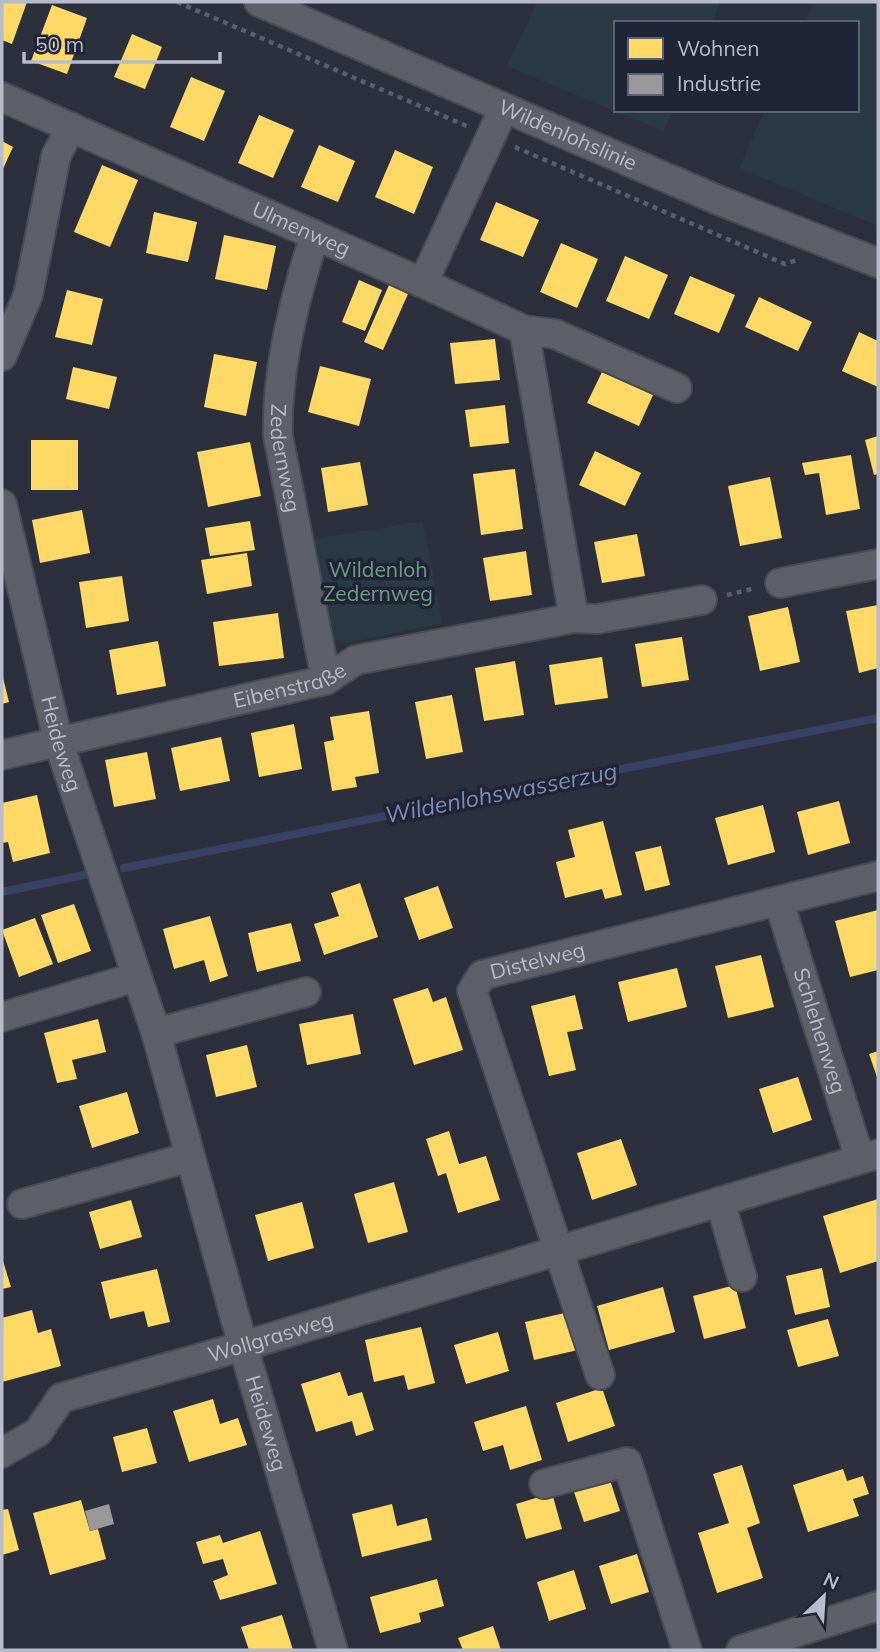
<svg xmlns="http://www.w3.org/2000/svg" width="880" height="1652" viewBox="0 0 880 1652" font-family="Mulish,sans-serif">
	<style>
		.green { fill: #293a42 }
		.homes { fill: #ffd966 }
		.industry { fill: #999 }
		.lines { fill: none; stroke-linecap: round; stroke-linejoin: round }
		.stream { stroke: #384265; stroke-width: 8 }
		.minor-casing { stroke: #484b55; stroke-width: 32 }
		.path { stroke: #5a5e66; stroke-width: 4.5; stroke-dasharray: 5 5; stroke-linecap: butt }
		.minor { stroke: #5d6069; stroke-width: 28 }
		.labels { text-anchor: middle; stroke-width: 7; stroke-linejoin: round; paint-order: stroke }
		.street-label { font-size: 21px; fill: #b7bbcc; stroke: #1f2437 }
		.park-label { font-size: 21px; fill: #6e9d82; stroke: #1f2437 }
		.water-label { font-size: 23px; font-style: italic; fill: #7e8bb3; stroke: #1f2437 }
	</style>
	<rect width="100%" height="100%" fill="#2c303c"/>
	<path class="green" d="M537 2H720L712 23H616V110H673L663 131 507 66Z
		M814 2H878V226L739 168 765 110H857V23H804Z
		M423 521 442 623 348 643 332 638 314 539Z"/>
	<path class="homes" d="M2 2H27L12 44 2 40Z
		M52 5 87 18 67 74 31 61Z
		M132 34 162 47 145 89 114 77Z
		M191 77 225 91 204 141 170 127Z
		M259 115 294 130 273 178 238 163Z
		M2 141 13 147 2 171Z
		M319 145 355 161 338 202 301 187Z
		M395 150 433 167 414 214 375 197Z
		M102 165 138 180 110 247 74 232Z
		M496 202 539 220 523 257 480 240Z
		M154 212 197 222 188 262 146 253Z
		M224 235 276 246 267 290 215 279Z
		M561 243 598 259 577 308 540 292Z
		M625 256 668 275 649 319 606 301Z
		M690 276 735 295 719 333 674 314Z
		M359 280 382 290 365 331 342 322Z
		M389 285 408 294 383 350 364 342Z
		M67 290 103 299 92 345 55 337Z
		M759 297 812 322 798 351 745 327Z
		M859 332 878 341V387L842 371Z
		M495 339 500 380 455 384 450 343Z
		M214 354 257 362 246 416 204 407Z
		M320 366 371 379 359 426 308 412Z
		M73 367 117 377 109 409 66 399Z
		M602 372 653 395 639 426 587 403Z
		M505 405 509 443 470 447 465 410Z
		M878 436V474L874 475 865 440Z
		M31 440H78V490H31Z
		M250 442 261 496 208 507 197 452Z
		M595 451 641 473 625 506 579 485Z
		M851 455 860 509 826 515 819 473 805 475 802 463Z
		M360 462 368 505 328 512 321 468Z
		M515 469 523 529 481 535 473 474Z
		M770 477 782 538 740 546 728 486Z
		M82 510 90 553 40 563 32 520Z
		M250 521 255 550 210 556 205 528Z
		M637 534 645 576 602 583 594 542Z
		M526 551 532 595 490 601 483 558Z
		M247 553 252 586 207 594 201 560Z
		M122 576 129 621 86 628 79 582Z
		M878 605V668L859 673 846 611Z
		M788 607 800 662 760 671 748 616Z
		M278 613 284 658 219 666 213 622Z
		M682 637 689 680 642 687 635 644Z
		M158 641 166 686 117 695 109 650Z
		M602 657 608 698 555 705 549 665Z
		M515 661 524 715 484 721 475 668Z
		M2 674 9 702 2 704Z
		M452 695 463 752 426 759 415 702Z
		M369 711 379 773 355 777 357 787 332 791 324 742 334 740 330 717Z
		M294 724 302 769 259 777 251 733Z
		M221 737 230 781 180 791 171 748Z
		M147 752 156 799 114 807 105 760Z
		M37 795 50 853 13 862 8 842 2 843V803Z
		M839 801 850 843 808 855 797 812Z
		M763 805 775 852 728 865 715 818Z
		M603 821 622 895 605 899 602 889 565 898 556 862 575 857 568 830Z
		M661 846 670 885 645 891 635 852Z
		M360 883 378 937 324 955 314 924 339 916 331 893Z
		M438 886 453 928 419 940 404 898Z
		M74 904 91 951 58 963 41 915Z
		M878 910V970L850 977 835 921Z
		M210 916 228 976 210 982 204 960 174 969 163 929Z
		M35 918 53 964 19 977 2 930Z
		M291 923 301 961 257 972 248 933Z
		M761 955 774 1007 728 1018 715 966Z
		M677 968 687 1007 628 1022 618 982Z
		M428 988 433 1002 446 997 463 1050 414 1065 393 999Z
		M575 995 583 1029 567 1032 576 1070 549 1076 531 1006Z
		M353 1014 361 1054 307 1065 299 1024Z
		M98 1019 106 1052 72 1060 77 1079 57 1083 44 1033Z
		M247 1045 257 1087 216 1097 206 1055Z
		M878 1051V1080L869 1054Z
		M798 1077 812 1120 773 1133 759 1089Z
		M127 1092 139 1133 92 1148 79 1106Z
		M449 1131 459 1164 486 1156 500 1200 458 1213 446 1173 438 1176 426 1139Z
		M621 1139 637 1185 592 1200 577 1153Z
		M394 1182 408 1232 368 1243 354 1194Z
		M878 1199V1261L840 1273 823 1216Z
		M131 1200 142 1237 100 1249 89 1212Z
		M302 1202 314 1248 268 1261 255 1215Z
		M2 1258 11 1287 2 1289Z
		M822 1268 830 1307 795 1315 786 1276Z
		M157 1269 170 1322 148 1327 144 1311 110 1319 101 1282Z
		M735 1285 746 1328 704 1339 693 1296Z
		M663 1287 675 1332 609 1350 597 1306Z
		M32 1310 38 1333 51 1329 61 1366 2 1382V1318Z
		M569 1312 578 1350 534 1360 525 1322Z
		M828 1319 839 1356 798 1367 787 1330Z
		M421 1327 435 1383 408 1390 404 1375 374 1382 365 1340Z
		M498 1332 509 1371 466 1384 454 1345Z
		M340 1372 348 1396 362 1392 374 1430 356 1436 352 1421 316 1432 301 1384Z
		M602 1388 615 1426 568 1442 556 1403Z
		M213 1399 220 1424 238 1418 247 1445 189 1462 173 1411Z
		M526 1406 542 1460 510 1470 503 1445 483 1451 474 1422Z
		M147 1428 157 1463 122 1472 113 1437Z
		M742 1465 760 1523 747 1528 763 1578 717 1593 698 1533 729 1523 713 1474Z
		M843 1469 847 1481 863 1476 869 1494 853 1499 859 1516 808 1532 793 1485Z
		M609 1477 620 1511 584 1522 573 1489Z
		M552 1493 562 1529 526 1539 516 1504Z
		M81 1500 90 1531 98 1529 106 1559 50 1575 33 1513Z
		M392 1504 397 1526 427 1518 432 1540 362 1557 352 1514Z
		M8 1509 19 1550 2 1555V1510Z
		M260 1531 277 1584 220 1600 213 1581 228 1575 223 1559 203 1564 196 1542 220 1535 223 1543Z
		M637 1554 649 1592 611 1604 599 1566Z
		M574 1570 586 1609 549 1621 537 1582Z
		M437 1579 444 1606 419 1613 421 1622 380 1633 370 1597Z
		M282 1615 293 1650H249L241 1627Z
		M493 1626 501 1650H463L458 1638Z"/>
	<path class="industry" d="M109 1504 114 1524 90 1531 85 1511Z"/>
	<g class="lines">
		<path class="stream" d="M124 868 878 718
			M2 892 84 875"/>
		<defs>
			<g id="minor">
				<path id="s1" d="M259 2 718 200 878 263"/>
				<path id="s2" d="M2 97 423 283 504 108"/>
				<path id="s3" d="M315 235C295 296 276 372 278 436L326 680"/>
				<path d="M423 283 524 330 574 618"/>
				<path d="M524 330 555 334 677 388"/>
				<path d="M2 356 28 295 56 156 71 127"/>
				<path id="s4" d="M2 504 59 744 156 1033 243 1346 333 1650"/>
				<path d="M780 583 878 564"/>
				<path id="s5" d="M2 755 326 680 356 660 574 618 597 619 702 600"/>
				<path id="s6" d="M779 902 860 1159"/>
				<path d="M2 1017 136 977"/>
				<path d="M156 1033 306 992"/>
				<path d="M720 1201 742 1277"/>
				<path d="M22 1204 190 1157"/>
				<path id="s7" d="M600 1375 472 991 482 975 878 876"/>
				<path id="s8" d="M2 1453 38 1432 61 1398 243 1346 878 1154"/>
				<path d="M544 1484 627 1462 687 1650"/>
				<path d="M741 1650 878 1606"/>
			</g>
		</defs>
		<use href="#minor" class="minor-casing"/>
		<path class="path" d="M177 2 469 127
			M515 147 785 264 797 260
			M727 595 756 588"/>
		<use href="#minor" class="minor"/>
	</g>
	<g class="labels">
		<g class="street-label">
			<text dy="7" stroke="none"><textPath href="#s1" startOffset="336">Wildenlohslinie</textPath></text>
			<text dy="7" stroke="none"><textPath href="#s2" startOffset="327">Ulmenweg</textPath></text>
			<text dy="7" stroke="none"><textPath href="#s3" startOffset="228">Zedernweg</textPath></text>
			<text dy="7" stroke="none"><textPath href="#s5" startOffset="296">Eibenstraße</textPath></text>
			<text dy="7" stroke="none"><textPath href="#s4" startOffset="247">Heideweg</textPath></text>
			<text dy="7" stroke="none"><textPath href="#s7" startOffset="481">Distelweg</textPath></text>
			<text dy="7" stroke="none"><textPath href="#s6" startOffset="135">Schlehenweg</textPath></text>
			<text dy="7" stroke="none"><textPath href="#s8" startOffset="301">Wollgrasweg</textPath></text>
			<text dy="7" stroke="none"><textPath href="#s4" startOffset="957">Heideweg</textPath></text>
		</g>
		<g class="park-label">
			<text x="378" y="577">Wildenloh<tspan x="378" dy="24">Zedernweg</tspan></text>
		</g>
		<g class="water-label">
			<text transform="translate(501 793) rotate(-11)" y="8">Wildenlohswasserzug</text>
		</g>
	</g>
	<rect width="880" height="1652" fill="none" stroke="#b7bbcc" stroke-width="7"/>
	<rect x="614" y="21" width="245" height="91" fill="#1f2437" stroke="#5c6073" stroke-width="2"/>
	<rect x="628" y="38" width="35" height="21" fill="#ffd966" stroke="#5c6073" stroke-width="2"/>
	<text x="677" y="56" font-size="21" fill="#b7bbcc">Wohnen</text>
	<rect x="628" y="74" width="35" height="21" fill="#999999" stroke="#5c6073" stroke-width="2"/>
	<text x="677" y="91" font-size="21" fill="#b7bbcc">Industrie</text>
	<g transform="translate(824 1596) rotate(25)" stroke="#1f2437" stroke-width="5" paint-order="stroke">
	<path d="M0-5L12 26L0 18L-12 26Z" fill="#b7bbcc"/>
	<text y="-10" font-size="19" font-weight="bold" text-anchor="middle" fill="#b7bbcc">N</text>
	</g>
	<path d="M24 52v10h196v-10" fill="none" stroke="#b7bbcc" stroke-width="3.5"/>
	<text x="35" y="52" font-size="21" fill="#b7bbcc" stroke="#1f2437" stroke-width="5" paint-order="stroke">50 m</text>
</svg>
